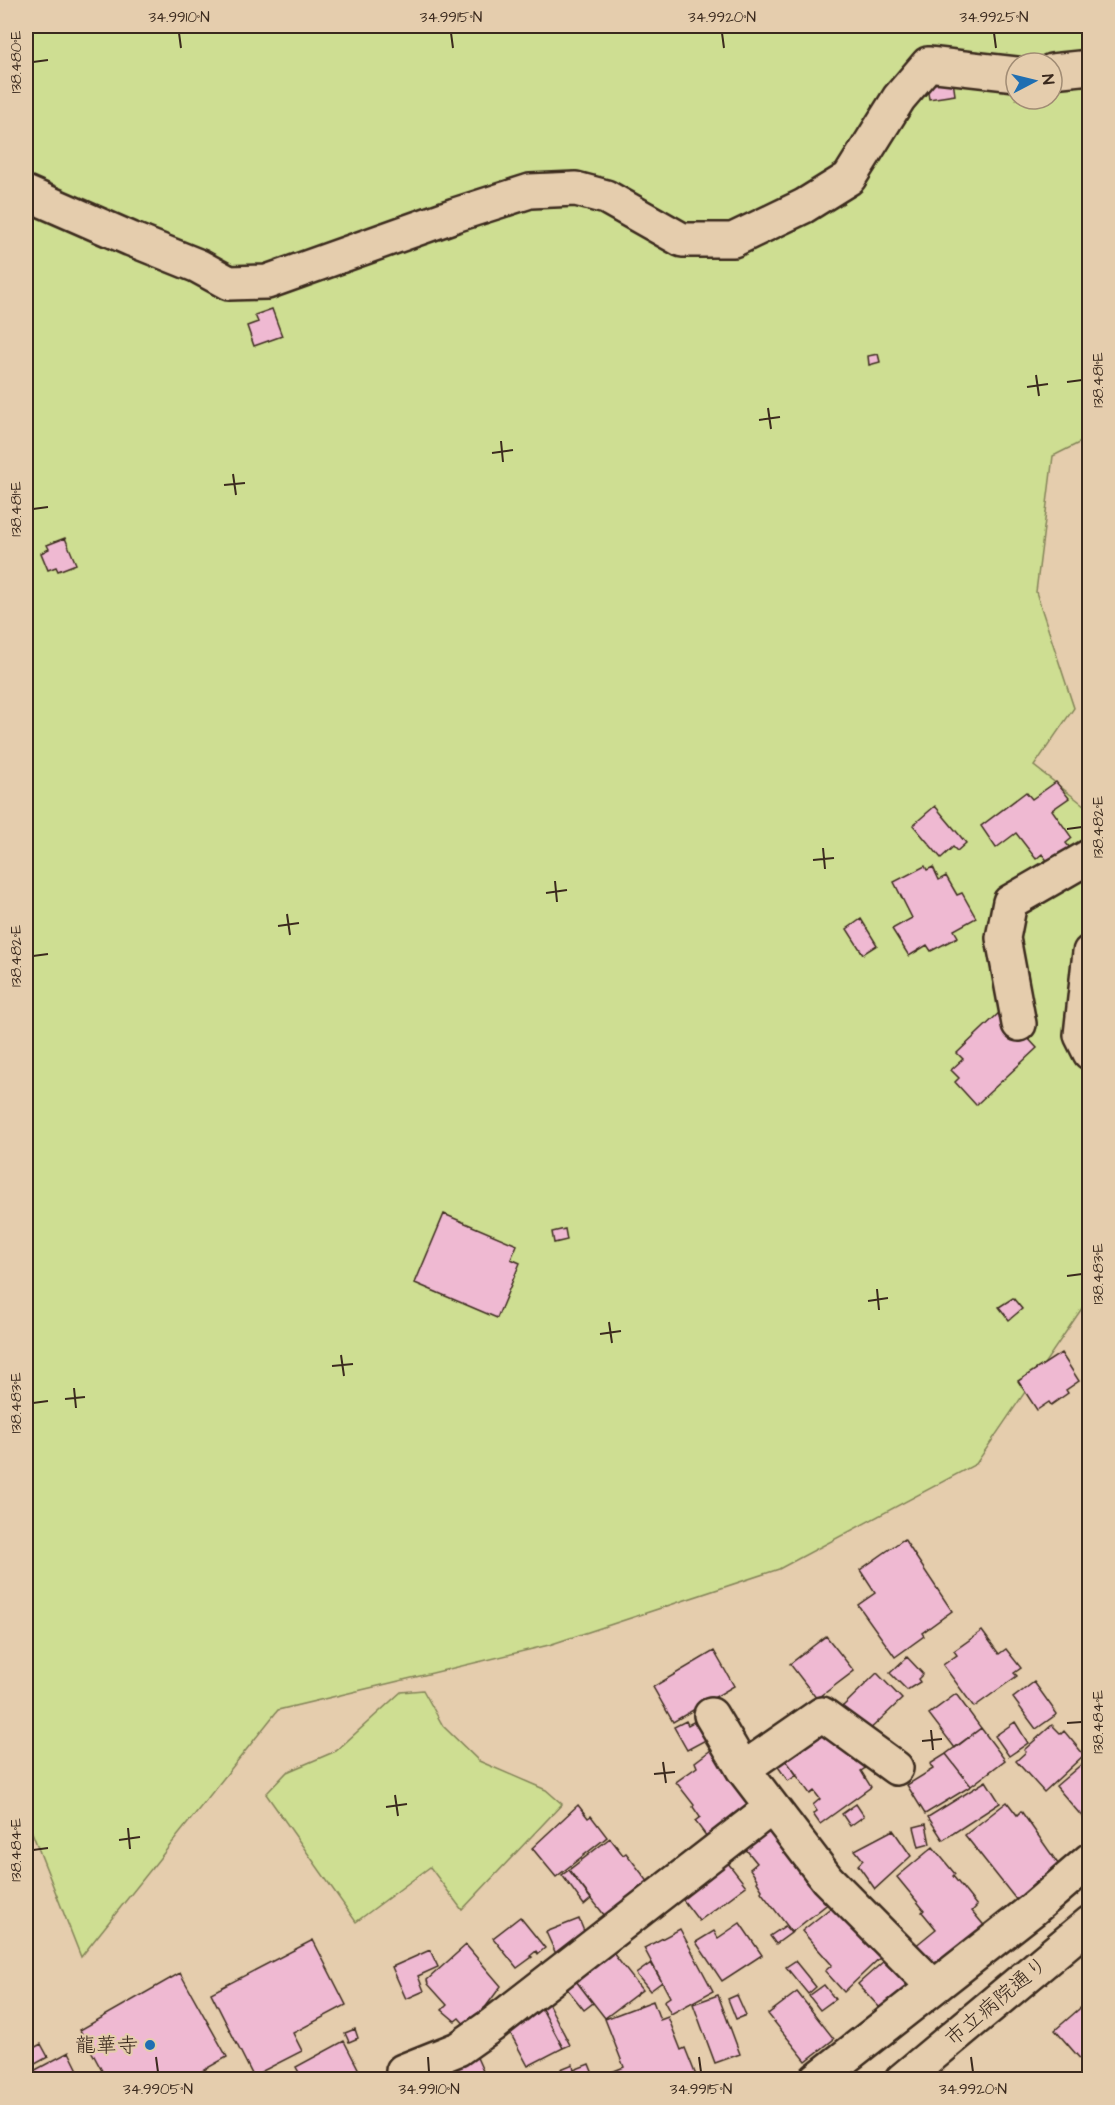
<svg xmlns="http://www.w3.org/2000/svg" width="1115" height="2105" viewBox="0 0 1115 2105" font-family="'Architects Daughter','Klee One',sans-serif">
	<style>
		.green { fill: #cede92; stroke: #848458; stroke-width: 1.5; fill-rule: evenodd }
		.building { fill: #efb9d2; stroke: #3b2a1e; stroke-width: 1.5 }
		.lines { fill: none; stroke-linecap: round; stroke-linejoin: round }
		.street-casing { stroke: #3b2a1e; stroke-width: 38 }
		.secondary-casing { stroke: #3b2a1e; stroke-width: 38 }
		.street { stroke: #e5cdad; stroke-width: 33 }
		.secondary { stroke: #e5cdad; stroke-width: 33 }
		.ticks { fill: none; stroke: #3b2a1e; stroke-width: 2 }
		.poi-dot { fill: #1f6fb2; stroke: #e5cdad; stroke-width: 2 }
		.labels { text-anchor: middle; stroke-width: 4.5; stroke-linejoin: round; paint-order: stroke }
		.street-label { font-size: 21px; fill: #3b2a1e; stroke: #e5cdad }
		.poi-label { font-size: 21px; fill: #3b2a1e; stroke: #e5cdad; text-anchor: end }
		.neatline { fill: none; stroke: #3b2a1e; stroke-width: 2 }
		.ticks-label { font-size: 15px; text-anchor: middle; fill: #3b2a1e }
	</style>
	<rect width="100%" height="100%" fill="#e5cdad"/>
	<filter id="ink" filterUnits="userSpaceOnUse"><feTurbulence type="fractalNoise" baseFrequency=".0167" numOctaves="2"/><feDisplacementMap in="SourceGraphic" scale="12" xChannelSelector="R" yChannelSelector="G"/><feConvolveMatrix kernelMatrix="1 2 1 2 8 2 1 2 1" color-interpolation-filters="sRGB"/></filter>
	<g filter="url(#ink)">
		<path class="green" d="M26 26H1089V438L1053 456 1036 592 1074 708 1034 766 1089 809V1298L976 1464 779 1569 549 1645 278 1710 81 1957 26 1817ZM1016 63H1052V99H1016Z
			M423 1690 443 1726 479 1761 546 1790 562 1804 462 1910 430 1867 356 1922 266 1794 287 1772 336 1751 401 1692Z"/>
		<path class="building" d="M953 81 955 95 929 99 927 85Z
			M272 309 282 336 254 346 247 326 258 322 255 315Z
			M878 354 880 362 869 365 868 356Z
			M65 538 76 564 58 571 56 567 48 570 41 553 49 549 47 545Z
			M1056 782 1069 798 1052 810 1072 838 1066 843 1074 853 1053 868 1042 854 1036 859 1016 833 996 848 981 826 1026 792 1032 799Z
			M935 806 966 843 957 851 953 847 941 858 913 825Z
			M925 866 927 870 933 867 939 880 946 876 957 895 962 893 976 918 954 930 958 937 931 951 927 945 909 956 892 929 912 918 894 882Z
			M861 919 877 945 863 954 847 929Z
			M1002 1010 1037 1048 976 1105 955 1082 959 1078 951 1070 963 1059 957 1053Z
			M444 1214 517 1245 511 1259 520 1263 497 1318 415 1283Z
			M565 1229 567 1240 554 1243 552 1232Z
			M1013 1298 1022 1309 1009 1320 999 1307Z
			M1061 1353 1079 1381 1066 1390 1068 1393 1051 1405 1049 1402 1037 1410 1018 1381Z
			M904 1539 952 1611 922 1633 924 1636 895 1657 858 1605 875 1593 860 1570Z
			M982 1631 999 1654 1006 1649 1021 1668 1014 1673 1017 1676 974 1707 943 1665 957 1655 954 1651Z
			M826 1636 854 1671 817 1699 790 1664Z
			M714 1651 734 1686 673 1722 653 1687Z
			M907 1657 923 1674 918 1679 920 1682 907 1690 890 1673Z
			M877 1673 902 1699 864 1735 840 1709Z
			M1034 1682 1057 1714 1036 1729 1013 1698Z
			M956 1694 981 1728 955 1748 929 1714Z
			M704 1716 715 1735 687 1750 674 1727 686 1721 688 1725Z
			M1015 1722 1028 1743 1009 1756 995 1736Z
			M1052 1725 1061 1734 1064 1731 1084 1755 1044 1792 1016 1761 1026 1752 1024 1750Z
			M824 1726 840 1749 849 1742 867 1767 861 1771 871 1787 820 1824 813 1814 817 1811 813 1805 820 1799 814 1791 810 1794 782 1755Z
			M981 1728 1005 1760 971 1786 946 1754Z
			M715 1747 756 1803 710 1841 695 1821 700 1817 693 1807 694 1805 676 1782 697 1767 695 1762Z
			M946 1754 971 1786 925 1814 907 1785 933 1769 930 1764Z
			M782 1755 797 1775 788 1781 774 1761Z
			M1090 1757V1826L1056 1786Z
			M986 1781 1000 1803 943 1840 928 1817Z
			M1007 1802 1017 1815 1021 1811 1061 1868 1018 1902 965 1835Z
			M856 1804 864 1816 850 1826 842 1814Z
			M578 1805 588 1818 591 1816 607 1837 556 1877 532 1848Z
			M777 1821 835 1898 792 1932 761 1892 762 1890 757 1882 758 1881 750 1869 757 1863 744 1847Z
			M926 1824 930 1844 919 1847 914 1827Z
			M893 1830 911 1856 875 1889 858 1865 863 1860 855 1850Z
			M610 1838 623 1855 626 1853 653 1888 605 1916 569 1870Z
			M933 1847 955 1874 953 1876 977 1906 972 1911 987 1929 934 1972 914 1947 936 1929 922 1912 924 1910 897 1877Z
			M724 1858 746 1886 699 1921 677 1892Z
			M569 1870 591 1899 584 1905 562 1875Z
			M838 1902 888 1950 844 1992 825 1971 832 1965 802 1931Z
			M520 1917 545 1948 538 1954 536 1951 530 1956 532 1957 517 1968 493 1938Z
			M579 1919 588 1941 556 1954 546 1932Z
			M740 1923 762 1955 722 1981 696 1942 714 1931 718 1938Z
			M785 1926 791 1933 776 1944 770 1936Z
			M680 1929 713 1991 671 2014 664 2001 670 1997 644 1948Z
			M313 1940 346 2005 293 2033 302 2051 253 2076 211 1993Z
			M466 1945 501 1986 479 2016 466 2026 459 2018 455 2021 442 2010 447 2005 428 1984 427 1980Z
			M609 1948 642 1990 605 2018 573 1977Z
			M430 1950 438 1967 418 1976 424 1991 406 1999 392 1967Z
			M893 1953 921 1984 876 2012 880 2008 858 1984Z
			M795 1961 816 1987 808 1994 786 1967Z
			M651 1963 662 1982 650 1991 636 1974Z
			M180 1973 227 2057 195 2075 197 2080H107L80 2030Z
			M573 1977 593 2003 584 2010 564 1985Z
			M824 1985 835 1999 820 2010 809 1996Z
			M797 1992 834 2039 806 2061 768 2014Z
			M718 1995 740 2054 715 2063 693 2004Z
			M737 1995 746 2015 736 2019 728 1999Z
			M653 2001 660 2020 668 2017 681 2050 685 2048 697 2078 611 2080 609 2073 624 2067 605 2019Z
			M548 2003 570 2045 563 2048 541 2007Z
			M1086 2003 1090 2008V2070L1055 2030Z
			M541 2007 563 2048 528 2066 506 2025Z
			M355 2029 358 2038 349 2042 345 2033Z
			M344 2041 364 2080H300L302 2078 296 2067Z
			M41 2044 48 2057 26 2069V2052Z
			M69 2052 83 2080H26V2075Z
			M475 2053 487 2080H438L434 2071Z
			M573 2064 574 2070 589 2064 595 2079 565 2080 561 2069Z"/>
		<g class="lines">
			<defs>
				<path id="street" d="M1052 71 1090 67
					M26 193 131 239 198 266 229 283 267 282 455 215 530 191 576 189 606 197 682 240H733L804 206 849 178 899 98 928 64 1016 74
					M1090 952 1081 1035 1090 1053
					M1019 1024 1003 938 1010 902 1090 856
					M711 1715 743 1769 827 1879 934 1987
					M743 1769 822 1714 896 1768
					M405 2080 403 2071 458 2049 492 2025 772 1807
					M816 2080 1032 1910 1090 1860"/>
				<path id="secondary" d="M902 2080 1090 1923"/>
			</defs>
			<use href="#street" class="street-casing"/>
			<use href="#secondary" class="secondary-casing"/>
			<use href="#street" class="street"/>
			<use href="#secondary" class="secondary"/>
		</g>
	</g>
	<path class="ticks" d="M179 33 181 48M451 33 453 48M722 33 724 48M994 33 996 48M33 62 48 60M1036 375 1039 396M1067 382 1082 380M1027 387 1048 384M768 408 771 429M759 420 780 417M501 441 503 462M492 453 513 450M233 474 236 495M224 485 245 483M33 509 48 507M1067 829 1082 827M823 848 825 869M813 860 834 858M555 881 557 902M546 893 567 890M287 914 290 935M278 926 299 923M33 956 48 954M1067 1276 1082 1274M877 1289 879 1310M868 1301 888 1298M609 1322 612 1343M600 1334 621 1331M341 1355 344 1376M332 1366 353 1364M74 1388 76 1408M65 1399 85 1397M33 1403 48 1401M1067 1723 1082 1722M931 1730 933 1750M922 1741 942 1739M663 1762 666 1783M654 1774 675 1772M395 1795 398 1816M386 1807 407 1804M128 1828 130 1849M119 1840 140 1837M33 1850 48 1848M156 2057 158 2072M428 2057 429 2072M699 2057 701 2072M971 2057 973 2072"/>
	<circle class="poi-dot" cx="150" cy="2045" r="6"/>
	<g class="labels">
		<g class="street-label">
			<text transform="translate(996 2001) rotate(-40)" y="7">市立病院通り</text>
		</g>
		<g class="poi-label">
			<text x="138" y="2052">龍華寺</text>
		</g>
	</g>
	<rect width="1115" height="2105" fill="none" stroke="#e5cdad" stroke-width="66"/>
	<g transform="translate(1034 81) rotate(83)"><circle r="28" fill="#e5cdad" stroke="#a18c74" stroke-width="1.5"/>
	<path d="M0-4.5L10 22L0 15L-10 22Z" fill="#1f6fb2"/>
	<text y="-9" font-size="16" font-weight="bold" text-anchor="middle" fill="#3b2a1e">N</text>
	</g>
	<rect x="33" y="33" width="1049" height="2039" class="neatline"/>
	<g class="ticks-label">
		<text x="179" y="22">34.9910°N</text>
		<text x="451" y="22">34.9915°N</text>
		<text x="722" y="22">34.9920°N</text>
		<text x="994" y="22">34.9925°N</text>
		<text transform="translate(16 62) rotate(-90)" y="5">138.480°E</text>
		<text transform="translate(1098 380) rotate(-90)" y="5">138.481°E</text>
		<text transform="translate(16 509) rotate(-90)" y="5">138.481°E</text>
		<text transform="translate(1098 827) rotate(-90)" y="5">138.482°E</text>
		<text transform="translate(16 956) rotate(-90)" y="5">138.482°E</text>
		<text transform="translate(1098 1274) rotate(-90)" y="5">138.483°E</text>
		<text transform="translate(16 1403) rotate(-90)" y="5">138.483°E</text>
		<text transform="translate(1098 1722) rotate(-90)" y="5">138.484°E</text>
		<text transform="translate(16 1850) rotate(-90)" y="5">138.484°E</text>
		<text x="158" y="2094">34.9905°N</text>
		<text x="429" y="2094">34.9910°N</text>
		<text x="701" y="2094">34.9915°N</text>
		<text x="973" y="2094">34.9920°N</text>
	</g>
</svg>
